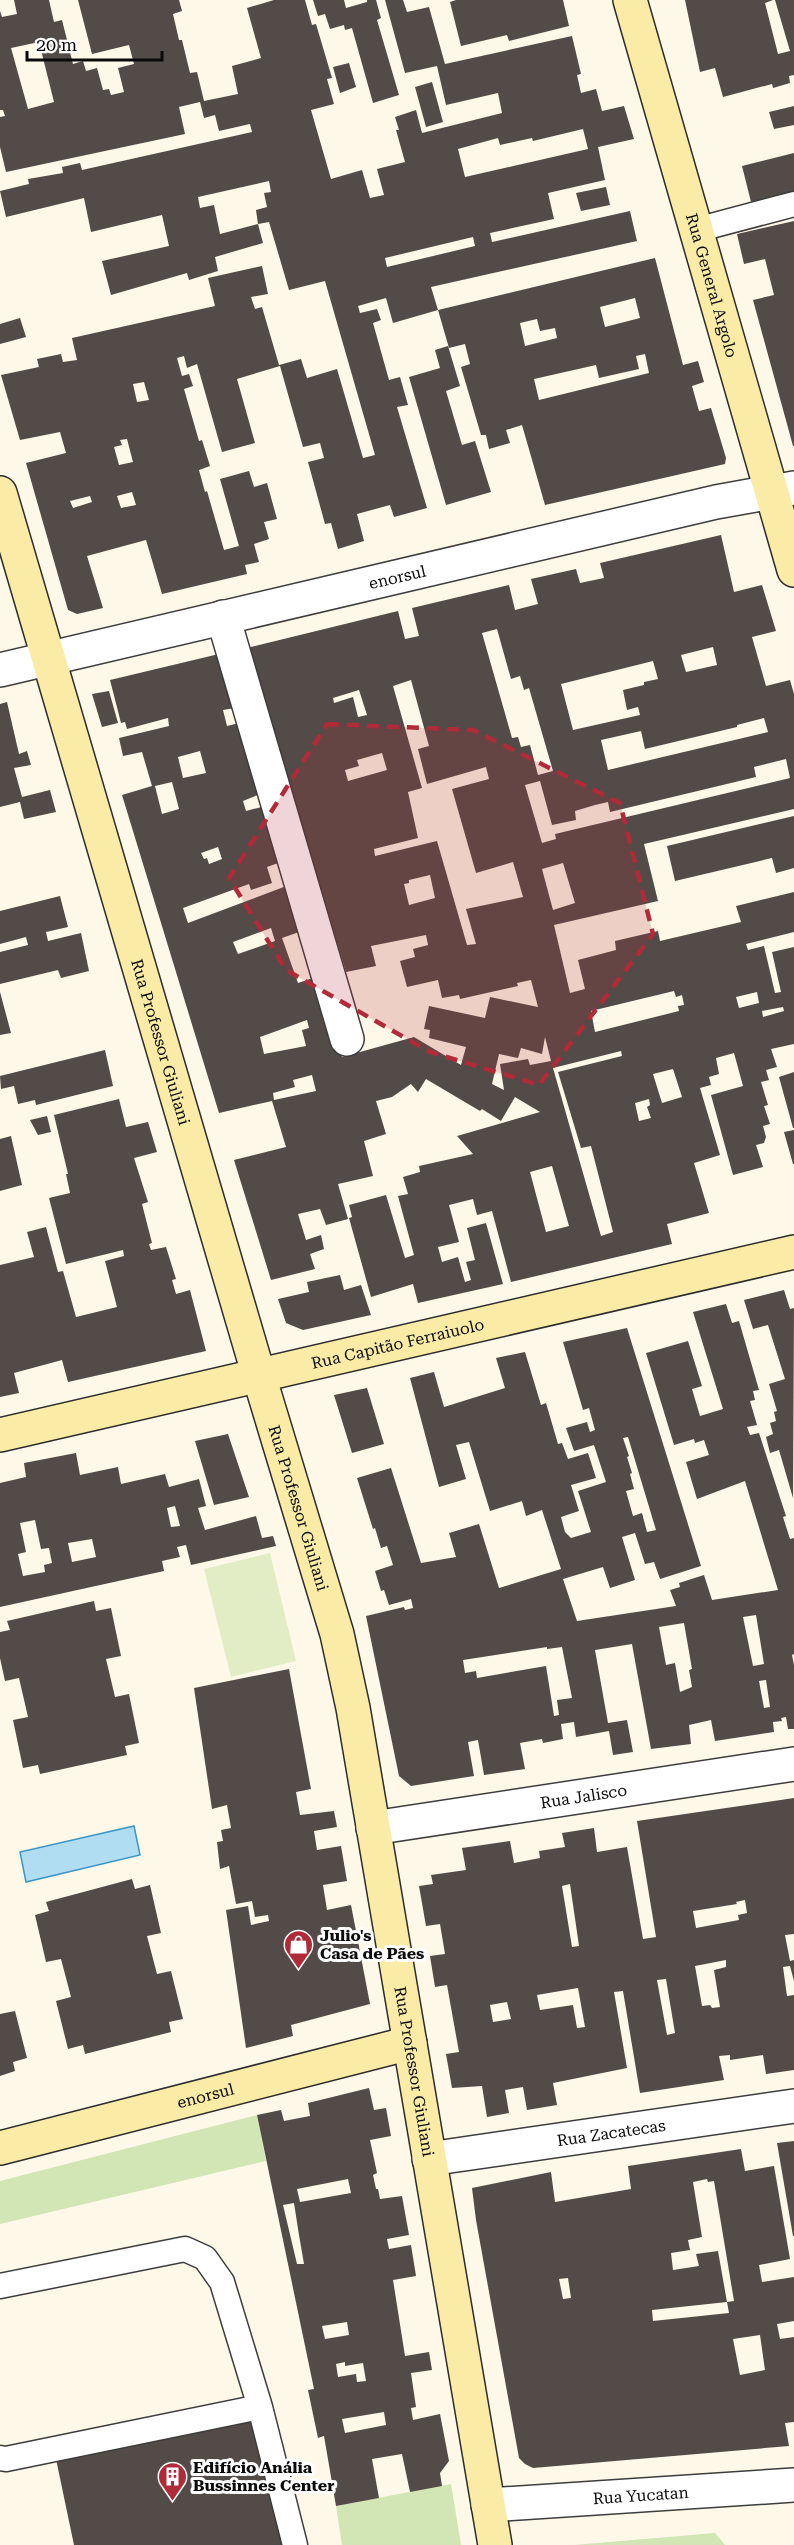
<svg xmlns="http://www.w3.org/2000/svg" width="794" height="2545" viewBox="0 0 794 2545" font-family="'Roboto Serif',serif">
	<style>
		.green { fill: #d1e5b5 }
		.pitch { fill: #e2edc6 }
		.water { fill: #b0ddf2; stroke: #3c96c4; stroke-width: 1.5 }
		.building { fill: #524b47; fill-rule: evenodd }
		.lines { fill: none; stroke-linecap: round; stroke-linejoin: round }
		.lane-casing { stroke: #3d3d3d; stroke-width: 27 }
		.street-casing { stroke: #3d3d3d; stroke-width: 36 }
		.secondary-casing { stroke: #2c2c2c; stroke-width: 36 }
		.lane { stroke: #fff; stroke-width: 24 }
		.street { stroke: #fff; stroke-width: 33 }
		.secondary { stroke: #faeca7; stroke-width: 33 }
		.marked { fill: #b02b3a; fill-opacity: 0.2; stroke: #b02b3a; stroke-width: 4.5; stroke-dasharray: 12 8; stroke-linejoin: round }
		.labels { text-anchor: middle; stroke-width: 6; stroke-linejoin: round; paint-order: stroke }
		.street-label { font-size: 16px; fill: #0a0a0a; stroke: #fff }
		.poi-label { font-size: 16px; font-weight: bold; fill: #0a0a0a; stroke: #fff; text-anchor: start }
	</style>
	<rect width="100%" height="100%" fill="#fef8e8"/>
	<path class="green" d="M257 2115 266 2161 0 2224V2181Z
		M451 2484 461 2545H342L336 2506Z
		M715 2533 725 2545H574Z"/>
	<path class="pitch" d="M270 1553 296 1661 231 1677 204 1569Z"/>
	<path class="water" d="M134 1826 140 1855 26 1882 20 1852Z"/>
	<path class="building" d="M14 0H49L54 22 62 20 73 64 83 61 86 71 97 68 103 90 109 89 111 95 124 92 118 68 134 64 129 45 92 54 78 0H179L182 11 173 14 179 40H182L190 73 197 72 204 101 238 94 232 66 261 58 247 8 274 0H305L312 25 316 24 332 78 327 79 334 104 311 110 331 179 362 170 370 198 384 195 377 169 405 162 396 130H399L395 117 416 110 422 133 502 113 498 93 446 105 437 66 405 73 385 0H403L407 12 429 7 445 64 572 36 581 74 577 75 581 93 596 89 602 111 624 106 634 139 598 147 605 180 548 193 554 219 490 233 492 242 630 211 637 241 431 287 438 310 393 323 386 298 358 306 360 313 377 309 381 320 373 323 389 380 400 377 408 405 397 407 427 508 394 517 390 505 357 514 364 541 338 549 331 523 325 524 308 462 324 458 320 443 303 447 280 366 237 379 255 443 222 452 197 364 187 368 184 356 177 358 182 376 189 374 193 386 184 389 199 441 202 440 210 466 199 470 205 492 207 491 224 550 239 546 220 479 249 471 254 487 267 483 277 519 264 522 269 539 254 544 259 562 245 565 247 574 162 594 146 540 87 556 103 608 77 614 68 610 26 463 66 453 60 432 20 440 1 375 39 367 37 359 61 354 63 362 77 360 72 338 215 306 208 278 262 266 268 294 251 297 255 309 262 307 279 365 301 359 307 378 337 369 363 458 375 455 325 281 289 290 269 222 258 224 256 210 267 207 264 193 271 192 269 181 198 197 200 208 214 205 220 234 258 224 263 243 215 257 218 271 189 280 187 273 111 295 102 261 169 246 162 215 91 232 84 198 6 217 0 191 29 184 28 179 63 173 62 167 80 163 82 170 252 132 250 124 219 131 215 115 204 118 200 102 179 107 185 134 6 172 0 147V117L5 116 3 110H0V11L2 17 17 14ZM39 42 54 102 28 109 11 48ZM583 129 588 149 465 177 458 149 498 138 500 145 532 138 533 141ZM473 237 475 246 387 267 385 258ZM144 382 149 400 137 402 133 384ZM127 439 133 462 119 465 114 447 122 445 120 440ZM132 492 136 505 121 508 117 496ZM90 496 92 502 73 508 70 501Z
		M313 0H344L346 8 367 2V0H376L381 18 377 20 399 95 373 103 352 28 345 30 344 25 330 29 325 14 318 16Z
		M456 0H563L569 26 509 41 507 35 461 46 450 2Z
		M685 0H773L765 3 778 54 790 51 775 0H794V75L789 76 790 83 773 88 772 84 723 97 715 68 700 72Z
		M349 63 356 87 340 93 333 67Z
		M432 82 443 122 426 127 415 87Z
		M794 106V125L774 129 769 112Z
		M794 153V191L751 202 742 166Z
		M606 187 610 205 581 211 576 193Z
		M794 221V446H793L753 300 774 295 765 259 744 264 737 234Z
		M655 258 683 365 698 361 704 382 692 386 699 411 711 408 726 458 725 464 545 505 522 425 506 430 510 443 489 449 486 435H481L461 367 470 364 465 344 449 348 438 310ZM635 298 640 318 605 327 600 307ZM537 319 540 331 555 328 557 338 525 346 520 323ZM645 354 649 373 539 400 534 379 596 365 599 378 639 369 636 356Z
		M20 318 26 337 0 344V324Z
		M448 346 460 386 446 391 462 445 475 441 491 492 446 505 409 377 440 368 435 350Z
		M721 535 734 592 762 585 776 631 752 637 766 686 790 680 794 694V809L644 844 658 901 554 925 570 993 585 989 578 960 616 950 615 941 658 931 660 941 741 922 736 906 794 892V932L746 944 748 950 764 946 775 993 781 992 772 952 794 947V1044L771 1049 777 1067 766 1070 769 1080 761 1082 768 1105 764 1106 770 1124 763 1126 766 1137 764 1143 756 1145 763 1167 733 1175 711 1095 743 1086 734 1053 716 1058 719 1074 709 1077 711 1085 700 1088 720 1155 694 1163 709 1213 667 1224 672 1244 511 1282 492 1211 477 1215 473 1199 449 1205 459 1242 438 1247 442 1262 458 1257 465 1282 471 1280 466 1262 475 1260 467 1228 486 1223 503 1284 418 1303 413 1284 371 1297 349 1218 352 1217 349 1205 386 1195 405 1258 414 1255 398 1196 408 1194 403 1177 420 1172 419 1166 473 1154 457 1136 540 1112 515 1097 501 1121 482 1109 480 1111 426 1079 418 1092 411 1084 392 1097 376 1101 386 1134 364 1141 373 1176 338 1184 348 1219 326 1225 320 1209 298 1214 306 1240 321 1235 324 1249 310 1254 315 1269 271 1280 234 1160 286 1147 272 1101 219 1113 122 795 152 786 142 752 123 756 119 738 169 726 168 718 127 729 125 722 121 723 110 680 219 654 235 708 223 710 227 726 239 723 260 794 243 801 246 811 265 806 281 862 267 867 272 883 251 890 249 884 183 908 188 923 289 885 302 931 282 938 298 983 316 977 342 1057 414 1037 461 1065 466 1047 429 1038 430 1030 424 1029 429 1006 485 1018 490 997 538 1007 531 980 517 983 518 986 460 999 459 995 442 998 438 980 407 987 400 961 415 957 413 949 428 945 426 935 371 946 376 966 346 972 247 648 398 611 405 639 419 636 412 608 509 585 515 610 538 604 531 579 576 569 580 583 604 578 600 563ZM497 629 511 679 520 676 524 690 529 688 553 771 538 775 530 745 521 747 518 737 512 738 482 633ZM713 647 717 665 686 672 681 655ZM653 661 658 679 644 682V685L623 690 627 710 638 707 640 715 573 730 561 684ZM411 680 429 746 418 749 427 784 486 767 489 779 452 789 476 873 513 862 523 897 466 909 476 944 467 945 437 841 375 856 374 849 418 838 408 792 422 788 393 686ZM359 690 367 715 358 717 353 697 334 703 333 698ZM764 718 768 732 608 770 601 740 641 731 645 749 737 727V725ZM200 751 206 773 183 778 178 757ZM382 753 387 770 348 781 345 770 359 766 357 760ZM786 759 790 778 555 834 556 839 542 843 525 785 540 781 552 825 576 820 575 811 595 805 608 802 610 812 756 777 754 767ZM172 782 179 809 162 814 155 786ZM218 847 222 859 209 864 207 858 204 859 201 853ZM563 863 575 903 553 910 542 869ZM430 875 435 898 409 905 404 884 409 883V880ZM271 928 275 941 238 954 233 942ZM674 991 676 997 682 995 684 1005 678 1006 679 1011 595 1032 591 1011ZM757 992 759 1003 739 1008 736 997ZM783 1007 784 1011 763 1017 762 1011ZM307 1020 309 1028 302 1030 306 1046 264 1054 260 1037ZM545 1037 551 1061 530 1065 528 1059 500 1064 504 1090 492 1084 499 1054 518 1058 521 1048 542 1054ZM621 1051 622 1056 558 1072 581 1148 591 1146 613 1232 601 1236 553 1068ZM673 1069 682 1097 662 1103 653 1074ZM312 1075 316 1091 274 1100 273 1093 295 1087 293 1080ZM649 1099 650 1105 647 1107 651 1118 639 1121 635 1103ZM552 1166 569 1226 546 1232 530 1172Z
		M109 691 118 723 102 727 92 694Z
		M7 702 19 754 27 751 31 765 14 768 22 797 50 790 56 812 24 819 20 802 0 807V704Z
		M794 816V868L776 873 772 858 675 881 667 846Z
		M60 896 68 927 46 932 48 941 81 933 89 971 61 978 58 970 0 984V952L28 945 26 937 0 944V911Z
		M0 992 11 1033 0 1035Z
		M105 1050 113 1086 36 1105 35 1100 18 1104 14 1086 1 1089 0 1076Z
		M794 1072V1128H793L779 1077Z
		M119 1099 126 1127 148 1122 157 1152 134 1158 148 1202 142 1204 152 1243 149 1244 151 1250 166 1247 176 1279 172 1280 176 1294 190 1290 206 1351 68 1382 62 1360 14 1373 19 1393 0 1397V1265L34 1257 27 1232 46 1227 58 1272 63 1271 76 1317 117 1307 105 1261 124 1256 123 1250 66 1264 49 1198 70 1193 66 1174H68L54 1115Z
		M47 1116 51 1132 38 1135 30 1120Z
		M794 1130V1164H793L784 1132Z
		M11 1136 22 1185 0 1191V1139Z
		M340 1275 344 1290 361 1285 371 1315 303 1330 286 1323 278 1299 309 1292 307 1282Z
		M784 1290 790 1309 794 1308 793 1498 779 1450 770 1453 766 1437 773 1434 770 1423 776 1421 774 1412 777 1411 769 1384 785 1379 768 1325 753 1329 744 1300Z
		M726 1304 732 1323 739 1321 759 1390 753 1391 755 1400 750 1401 757 1425 747 1427 750 1435 759 1433 786 1516 783 1517 790 1539 794 1538V1654L792 1655 794 1665V1729H788L786 1717 781 1718 782 1721 773 1722 774 1732 715 1741 711 1720 689 1725 691 1744 651 1749 632 1644 595 1650 608 1723 627 1720 633 1752 613 1755 609 1731 576 1737 574 1722 561 1724 563 1739 543 1743 542 1739 520 1743 525 1769 484 1775 478 1740 468 1742 474 1776 411 1786 399 1776 366 1616 404 1607 405 1610 413 1608 411 1599 389 1605 384 1590 381 1591 375 1571 393 1565 387 1546 381 1548 375 1528 373 1529 357 1478 391 1468 421 1563 456 1557 449 1533 479 1524 499 1588 561 1569 542 1510 526 1516 522 1501 490 1511 469 1442 456 1445 466 1479 439 1487 410 1378 434 1372 444 1407 505 1388 496 1358 525 1352 541 1405 546 1403 558 1444 562 1443 568 1459 588 1453 596 1478 571 1485 579 1511 561 1517 565 1532 571 1538 591 1532 578 1491 606 1482 594 1445 574 1451 566 1428 587 1422 590 1432 595 1430 589 1408 583 1410 563 1342 627 1328 701 1566 660 1579 654 1562 645 1564 635 1533 622 1537 635 1580 610 1588 603 1567 563 1579 577 1621 676 1606 670 1590 680 1587 679 1583 704 1575 712 1600 778 1590 745 1481 697 1499 686 1462 709 1455 704 1440 695 1443 694 1439 674 1445 646 1353 688 1341 702 1386 692 1389 700 1416 723 1409 693 1312ZM628 1437 656 1530 647 1532 642 1513 633 1516 626 1491 634 1489 630 1474 632 1473 627 1457 629 1456 623 1438ZM756 1615 764 1664 753 1666 743 1617ZM684 1623 692 1669 689 1670 692 1687 680 1692 675 1663 666 1665 659 1627ZM547 1647V1649L562 1647 572 1698 557 1700 559 1715 554 1716 546 1666 477 1678 476 1671 465 1673 463 1660ZM766 1680 770 1707 764 1708 759 1681Z
		M367 1388 384 1444 352 1453 334 1395Z
		M228 1434 249 1497 214 1505 195 1441Z
		M76 1453 80 1475 118 1467 121 1484 165 1474 169 1487 199 1479 206 1506 198 1508 205 1530 256 1516 262 1538 273 1536 276 1546 191 1565 186 1545 177 1547 180 1557 162 1561 164 1571 0 1607V1483L26 1477 24 1463ZM175 1506 180 1526 171 1527 167 1508ZM35 1520 41 1549 49 1548 52 1563 44 1565 45 1572 23 1576 18 1554 26 1552 20 1523ZM92 1539 96 1557 72 1562 68 1543Z
		M94 1601 96 1611 111 1608 121 1656 106 1659 115 1697 129 1694 139 1743 125 1746 127 1755 40 1774 38 1765 23 1768 13 1720 28 1717 19 1678 5 1681 0 1658V1632L10 1630 7 1621Z
		M289 1669 311 1789 296 1792 300 1815 334 1811 337 1827 314 1831 317 1850 341 1846 347 1881 323 1885 327 1910 351 1905 370 2004 291 2025 293 2036 246 2048 226 1910 248 1906 251 1925 269 1921 268 1915 255 1917 252 1901 236 1904 229 1866 220 1869 217 1842 223 1841 221 1830 231 1828 227 1805 212 1809 194 1688Z
		M794 1798V1934L785 1935 790 1961 794 1960V1981L790 1966 783 1967 787 1996 794 1995V2070L766 2074 763 2055 730 2060V2055L719 2056 724 2080 640 2093 623 1991 614 1992 627 2068 553 2083 557 2105 527 2110 523 2087 505 2090 509 2113 487 2117 482 2086 452 2088 446 2054 459 2052 447 1985 435 1987 430 1956 445 1954 440 1924 426 1926 419 1886 433 1884 431 1875 466 1870 462 1848 510 1841 514 1863 540 1858 539 1851 565 1847 562 1833 594 1828 597 1852 627 1847 643 1939 656 1937 637 1821ZM570 1884 579 1946 572 1947 562 1886ZM745 1900 747 1913 738 1915 739 1920 696 1928 693 1911 737 1904 736 1902ZM726 1960V1967L714 1970 720 2007 712 2008 710 2005 702 2006 695 1966ZM666 1979 675 2033 667 2035 657 1980ZM578 1988 585 2027 577 2028 573 2005 540 2010 537 1995ZM507 2002 511 2019 493 2022 490 2005Z
		M132 1879 135 1889 150 1885 161 1933 147 1936 157 1974 171 1971 183 2019 169 2022 171 2032 85 2054 83 2045 68 2049 56 2001 71 1997 61 1959 46 1962 35 1915 49 1911 46 1902Z
		M15 2011 27 2058 13 2062 15 2071 0 2076V2014Z
		M369 2088 374 2110 386 2108 391 2136 370 2140 377 2173 373 2175 376 2189H378L380 2199 402 2196 409 2235 387 2239 389 2249 411 2245 416 2276 393 2280 405 2356 429 2352 432 2370 411 2373 416 2407 411 2408 413 2420 440 2414 449 2461 440 2473 442 2486 410 2492 402 2454 372 2459 379 2498 336 2506 324 2436 318 2438 308 2390 314 2389 257 2115 281 2110 284 2121 310 2116 308 2103ZM348 2179 351 2193 300 2202 297 2189ZM294 2203 299 2235 304 2264H297L283 2205ZM347 2322 349 2335 325 2339 322 2326ZM345 2362V2366L363 2363 366 2381 357 2382 356 2374 338 2377 336 2364ZM384 2412 386 2425 345 2433 342 2419Z
		M794 2141V2236H793L777 2143Z
		M741 2149 745 2171 774 2166 790 2259 759 2265 762 2282 794 2277V2321L777 2324 780 2339 794 2337V2422L785 2423 789 2446 533 2468 525 2464 519 2458 476 2220 472 2188 551 2172 555 2202 631 2189 628 2166ZM707 2179 708 2182 714 2181 734 2301 727 2302 718 2251 696 2254 699 2266 673 2270 671 2253 690 2250 688 2240 702 2237 693 2182ZM568 2278 571 2298 563 2299 559 2279ZM727 2302 729 2313 653 2321 652 2310ZM760 2335 765 2370 740 2375 733 2339Z
		M260 2414 289 2545H74L56 2459Z"/>
	<g class="lines">
		<defs>
			<path id="lane" d="M696 230 794 204
				M0 2286 185 2249 205 2258 222 2282 260 2407 295 2545
				M0 2458 6 2459 260 2407"/>
			<g id="street">
				<path d="M223 617 347 1039"/>
				<path id="s1" d="M0 670 716 502 794 488"/>
				<path id="s2" d="M373 1828 794 1764"/>
				<path id="s3" d="M429 2159 794 2106"/>
				<path id="s4" d="M488 2505 794 2485"/>
			</g>
			<g id="secondary">
				<path id="s5" d="M630 0 794 570"/>
				<path id="s6" d="M0 493 259 1376 337 1634 353 1708 495 2545"/>
				<path id="s7" d="M0 1435 794 1252"/>
				<path id="s8" d="M0 2148 410 2043"/>
			</g>
		</defs>
		<use href="#lane" class="lane-casing"/>
		<use href="#street" class="street-casing"/>
		<use href="#secondary" class="secondary-casing"/>
		<use href="#lane" class="lane"/>
		<use href="#street" class="street"/>
		<use href="#secondary" class="secondary"/>
	</g>
	<path class="marked" d="M327 724 473 730 620 803 653 934 539 1085 430 1052 286 970 229 878Z"/>
	<defs>
		<symbol id="shop-pin" viewBox="-11 -11 22 30"><path d="M0 17L-7.5 6A9.5 9.5 0 1 1 7.5 6Z" fill="#b02b3a" stroke="#fff"/><path d="M-5-2.5h2.3a2.7 3.5 0 0 1 5.4 0H5L5.5 6h-11ZM-1.5-2.5h3a1.5 2.3 0 0 0-3 0Z" fill="#fff"/></symbol>
		<symbol id="building-pin" viewBox="-11 -11 22 30"><path d="M0 17L-7.5 6A9.5 9.5 0 1 1 7.5 6Z" fill="#b02b3a" stroke="#fff"/><path d="M-4-6H4V6H1V3H-1V6H-4ZM-2.5-4.3h1.7v1.8h-1.7ZM.8-4.3h1.7v1.8H.8ZM-2.5-1h1.7V.8h-1.7ZM.8-1h1.7V.8H.8Z" fill="#fff"/></symbol>
	</defs>
	<g fill-rule="evenodd">
		<use href="#shop-pin" x="282" y="1928" width="33" height="45"/>
		<use href="#building-pin" x="156" y="2460" width="33" height="45"/>
	</g>
	<g class="labels">
		<g class="street-label">
			<text dy="6" stroke="none"><textPath href="#s5" startOffset="297">Rua General Argolo</textPath></text>
			<text dy="6" stroke="none"><textPath href="#s1" startOffset="408">enorsul</textPath></text>
			<text dy="6" stroke="none"><textPath href="#s6" startOffset="572">Rua Professor Giuliani</textPath></text>
			<text dy="6" stroke="none"><textPath href="#s7" startOffset="408">Rua Capitão Ferraiuolo</textPath></text>
			<text dy="6" stroke="none"><textPath href="#s6" startOffset="1058">Rua Professor Giuliani</textPath></text>
			<text dy="6" stroke="none"><textPath href="#s2" startOffset="213">Rua Jalisco</textPath></text>
			<text dy="6" stroke="none"><textPath href="#s6" startOffset="1634">Rua Professor Giuliani</textPath></text>
			<text dy="6" stroke="none"><textPath href="#s8" startOffset="212">enorsul</textPath></text>
			<text dy="6" stroke="none"><textPath href="#s3" startOffset="184">Rua Zacatecas</textPath></text>
			<text dy="6" stroke="none"><textPath href="#s4" startOffset="153">Rua Yucatan</textPath></text>
		</g>
		<g class="poi-label">
			<text x="320" y="1941">Julio's<tspan x="320" dy="18">Casa de Pães</tspan></text>
			<text x="193" y="2473">Edifício Anália<tspan x="193" dy="18">Bussinnes Center</tspan></text>
		</g>
	</g>
	<path d="M27 51v9h135v-9" fill="none" stroke="#0a0a0a" stroke-width="3"/>
	<text x="36" y="51" font-size="18" fill="#0a0a0a" stroke="#ffffff" stroke-width="4.5" paint-order="stroke">20 m</text>
</svg>
